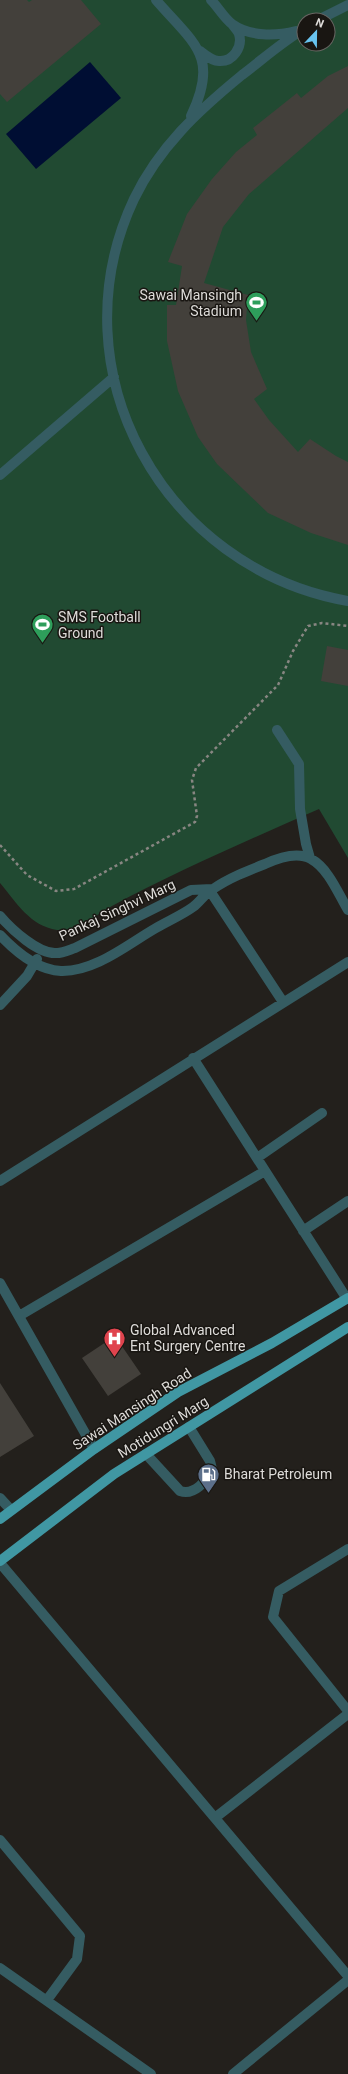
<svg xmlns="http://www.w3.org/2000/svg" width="348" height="2074" viewBox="0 0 348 2074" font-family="Roboto,sans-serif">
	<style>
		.green { fill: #214a32; fill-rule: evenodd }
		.water { fill: #000e33 }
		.building { fill: #43403b }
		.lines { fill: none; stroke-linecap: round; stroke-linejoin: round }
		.path { stroke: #888682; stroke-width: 2.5; stroke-dasharray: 3 3; stroke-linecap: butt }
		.minor { stroke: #355c62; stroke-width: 10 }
		.major { stroke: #4097a3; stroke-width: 10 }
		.labels { text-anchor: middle; stroke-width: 3; stroke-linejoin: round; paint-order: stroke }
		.poi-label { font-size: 14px; fill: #dedcd9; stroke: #191612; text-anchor: start }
		.street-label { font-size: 14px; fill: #dedcd9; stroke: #191612 }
	</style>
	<rect width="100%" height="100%" fill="#23201c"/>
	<path class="green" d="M0 0H348V858L319 809C249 840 179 870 112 906 96 915 77 932 57 930 30 926 16 902 0 883ZM304 20H328V44H304Z"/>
	<path class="water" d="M90 62 121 98 36 169 6 134Z"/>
	<path class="building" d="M0 0H27L29 2 32 0H81L101 24 7 102 0 94Z
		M348 66V108L249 194 223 227 204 283 248 295 246 320 251 352 267 389 254 399 269 420 298 452 310 439 336 456 348 462V545L311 533 268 513 217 464 198 437 178 391 167 341V305H176L182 266 168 262 187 214 212 179 236 152 257 135 253 128 297 93 301 98 328 76Z
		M327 646 348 650V686L321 681Z
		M115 1336 141 1374 108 1396 82 1358Z
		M0 1383 34 1436 0 1457Z"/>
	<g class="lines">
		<path class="path" d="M0 845 27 875 56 891 74 889 195 822 197 816 192 780 196 768 278 685 293 651 308 626 322 623 348 626"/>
		<path class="minor" d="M156 0C194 44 220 56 191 116
			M211 0C218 7 224 18 232 24 250 37 276 36 296 31
			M318 20 348 5
			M304 29C282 42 263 59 242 75 198 111 159 147 134 199 53 371 164 569 348 601
			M200 51C205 55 212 61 219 61 233 62 243 47 239 34 238 31 234 27 232 24
			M0 475 114 377
			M277 730 299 764 300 809 306 844 310 858
			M212 889V894L283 1002
			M0 916C11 929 39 955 57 953 62 953 69 950 75 948L191 890 212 889
			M0 935C16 952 37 970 61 971 95 972 128 944 156 928 168 921 182 915 193 907 200 902 205 893 213 889 229 878 247 871 265 864 278 858 297 851 311 859 328 868 338 893 348 910
			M0 1005 27 976 37 959
			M193 1058 347 1299
			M257 1158 322 1113
			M0 1181 348 962
			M303 1231 348 1201
			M0 1283 94 1449
			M19 1316 265 1171
			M146 1454 180 1491C194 1496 207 1481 212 1469L210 1461 189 1427
			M0 1498 11 1510
			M348 1549 279 1591 273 1617 348 1711
			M0 1563 348 1976
			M216 1817 348 1714
			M0 1840 80 1936 77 1959 47 2000
			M0 1968 151 2074
			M233 2074 348 1980"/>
		<path class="major" d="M0 1519 94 1449 178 1392 272 1343 348 1298
			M0 1561 114 1474 348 1327"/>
	</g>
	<defs>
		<symbol id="stadium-pin" viewBox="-11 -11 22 30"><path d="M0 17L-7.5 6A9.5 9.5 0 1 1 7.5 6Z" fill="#2e9e5b" stroke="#191612"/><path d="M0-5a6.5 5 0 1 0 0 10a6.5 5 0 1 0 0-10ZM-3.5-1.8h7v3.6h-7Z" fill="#fff"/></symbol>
		<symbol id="hospital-pin" viewBox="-11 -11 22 30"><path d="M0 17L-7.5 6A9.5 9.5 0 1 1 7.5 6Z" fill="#e0444e" stroke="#191612"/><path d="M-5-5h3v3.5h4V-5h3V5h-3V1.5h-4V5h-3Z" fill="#fff"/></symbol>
		<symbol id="fuel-pin" viewBox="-11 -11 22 30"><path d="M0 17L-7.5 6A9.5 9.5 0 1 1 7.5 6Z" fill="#5c6f8a" stroke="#191612"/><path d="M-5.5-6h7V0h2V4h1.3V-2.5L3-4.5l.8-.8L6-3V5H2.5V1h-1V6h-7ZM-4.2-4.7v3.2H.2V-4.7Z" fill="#fff"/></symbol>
	</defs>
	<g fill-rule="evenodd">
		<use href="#stadium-pin" x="244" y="290" width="25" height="34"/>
		<use href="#stadium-pin" x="30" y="612" width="25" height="34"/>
		<use href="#hospital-pin" x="102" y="1326" width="25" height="34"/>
		<use href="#fuel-pin" x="196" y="1462" width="25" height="34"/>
	</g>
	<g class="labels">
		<g class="poi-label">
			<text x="242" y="300" text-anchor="end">Sawai Mansingh<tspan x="242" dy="16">Stadium</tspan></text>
			<text x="58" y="622">SMS Football<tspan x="58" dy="16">Ground</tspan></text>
			<text x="130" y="1335">Global Advanced<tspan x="130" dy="16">Ent Surgery Centre</tspan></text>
			<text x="224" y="1479">Bharat Petroleum</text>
		</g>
		<g class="street-label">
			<text transform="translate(117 910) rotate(-25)" y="5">Pankaj Singhvi Marg</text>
			<text transform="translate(132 1409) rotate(-33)" y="5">Sawai Mansingh Road</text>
			<text transform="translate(163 1427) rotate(-32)" y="5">Motidungri Marg</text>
		</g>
	</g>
	<g transform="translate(316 32) rotate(22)"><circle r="19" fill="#191612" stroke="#686562"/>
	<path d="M0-3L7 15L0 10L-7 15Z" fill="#68c4f0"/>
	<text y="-6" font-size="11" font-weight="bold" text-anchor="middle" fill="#dedcd9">N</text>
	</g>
</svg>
